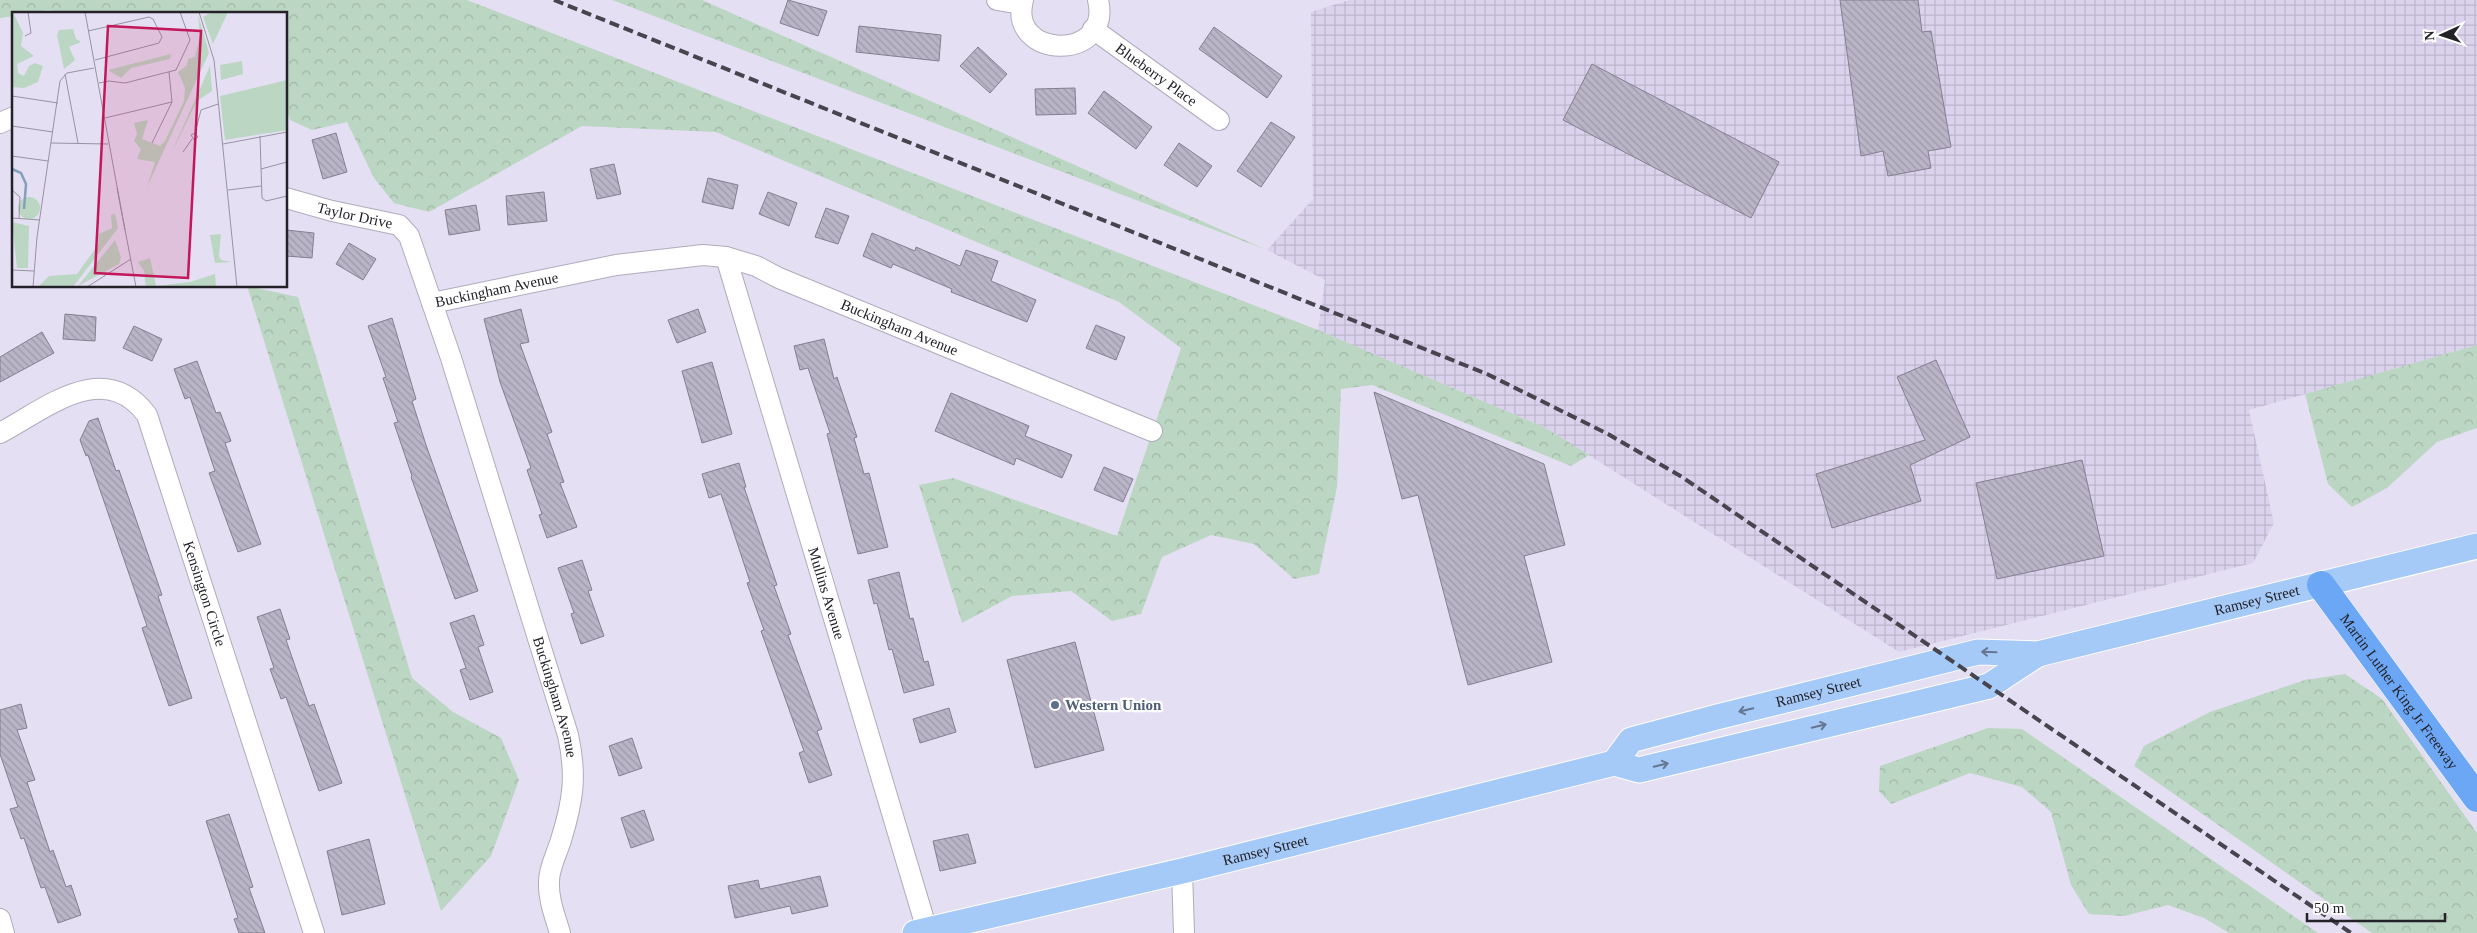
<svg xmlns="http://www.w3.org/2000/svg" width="2477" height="933" viewBox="0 0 2477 933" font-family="Georgia,serif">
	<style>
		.industrial { fill: url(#industrial-grid) }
		.forest { fill: url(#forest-crowns) }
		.building { fill: url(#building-back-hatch); stroke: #847f90 }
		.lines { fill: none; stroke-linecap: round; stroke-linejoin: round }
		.minor-casing { stroke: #b0abbd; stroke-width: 22 }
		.major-casing { stroke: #fff; stroke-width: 27 }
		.highway-casing { stroke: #fff; stroke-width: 29 }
		.minor { stroke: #fff; stroke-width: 20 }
		.major { stroke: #a6caf8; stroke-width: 25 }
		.highway { stroke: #6ba7f4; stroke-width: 28 }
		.rail { stroke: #47444e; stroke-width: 4; stroke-dasharray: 10 5; stroke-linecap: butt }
		.oneway { stroke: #657690 }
		.service-dot { fill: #5c6f8a; stroke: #fff; stroke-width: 2 }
		.labels { text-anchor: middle; stroke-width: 4.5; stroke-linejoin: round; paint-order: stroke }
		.street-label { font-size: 15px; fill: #242229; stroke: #fff }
		.service-label { font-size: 15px; font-weight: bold; fill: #4e5e75; stroke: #fff; text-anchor: start }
		.inset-river { fill: none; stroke: #85a0bb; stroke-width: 2.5 }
		.inset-road { fill: none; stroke: #9893a2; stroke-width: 1 }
		.view { fill: #c2185b; fill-opacity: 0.15; stroke: #c2185b; stroke-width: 2.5 }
		.inset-edge { fill: none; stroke: #242229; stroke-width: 2.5 }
	</style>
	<defs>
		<pattern id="industrial-grid" width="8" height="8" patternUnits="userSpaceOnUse" patternTransform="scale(1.25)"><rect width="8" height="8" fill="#dbd3ed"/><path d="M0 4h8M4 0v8" fill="none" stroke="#bcb5cb"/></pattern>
		<pattern id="forest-crowns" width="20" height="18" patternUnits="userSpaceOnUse" patternTransform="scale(1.25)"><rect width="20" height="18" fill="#bbd6c2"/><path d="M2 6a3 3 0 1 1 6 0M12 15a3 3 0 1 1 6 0" fill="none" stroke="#a1b7a7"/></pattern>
		<pattern id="building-back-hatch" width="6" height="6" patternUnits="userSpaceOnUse" patternTransform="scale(1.25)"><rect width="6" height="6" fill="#b9b4c6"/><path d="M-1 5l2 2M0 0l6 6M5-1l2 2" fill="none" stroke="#9f9aaa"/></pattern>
	</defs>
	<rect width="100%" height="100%" fill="#e5dff3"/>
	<path class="industrial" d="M1349 0H2477V345L2249 410 2274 523 2253 563 1899 652 1546 428 1318 330 1325 280 1267 250 1313 199 1311 12Z"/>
	<path class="forest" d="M0 0H467L1318 330 1546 428 1589 455 1571 466 1372 385 1341 389 1337 487 1319 574 1294 579 1254 544 1211 535 1162 557 1141 614 1112 621 1071 591 1012 596 962 623 919 485 953 478 1117 536 1181 348 1119 302 716 132 582 126 429 212 394 203 374 178 347 122 312 130 290 120 286 107V14H69L49 10 14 14V16L0 18Z
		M612 0H702L1267 250Z
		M247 286 298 297 412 678 453 712 501 738 519 780 491 856 441 911Z
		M2477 345V428L2437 442 2387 488 2352 507 2328 484 2305 394Z
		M2345 674 2382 699 2477 833V933H2372L2134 766 2144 746 2210 712 2305 680Z
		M1988 728 2022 729 2318 933H2229L2204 918 2168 905 2124 916 2089 914 2071 885 2051 812 2022 787 1970 773 1891 804 1879 791 1880 766Z"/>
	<path class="building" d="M788 0 827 11 818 36 780 23Z
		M1840 0H1918L1922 32 1931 31 1951 147 1928 151 1931 168 1888 176 1883 151 1861 156Z
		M859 26 941 35 939 61 856 52Z
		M1214 27 1282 76 1267 98 1199 49Z
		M978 47 1007 74 990 93 960 66Z
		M1592 64 1779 162 1751 218 1563 120Z
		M1075 88 1076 114 1036 115 1035 89Z
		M1104 91 1152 127 1136 149 1088 113Z
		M1271 122 1295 137 1261 187 1237 171Z
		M336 133 347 172 323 179 312 140Z
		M1179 143 1212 166 1197 187 1164 165Z
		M614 164 621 194 597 199 590 169Z
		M708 178 738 185 733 209 702 202Z
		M544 192 547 221 508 225 506 196Z
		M768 192 797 203 789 226 759 214Z
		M476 205 480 230 449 235 445 210Z
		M826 208 849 216 838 244 815 237Z
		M286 230 314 233 312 258 286 256Z
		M872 233 915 251 916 247 960 266 966 250 998 261 991 281 1036 300 1027 322 951 292 952 289 893 264 891 268 863 256Z
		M349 243 376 259 363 280 336 264Z
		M521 309 529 342 520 344 552 432 547 434 564 482 560 483 577 527 547 538 539 515 542 514 527 470 531 468 500 382 484 319Z
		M698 309 706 332 677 343 668 320Z
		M65 314 96 317 95 341 63 339Z
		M392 318 416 399 412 401 426 445 478 591 455 599 411 477 412 476 394 423 398 422 383 378 386 377 368 326Z
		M1096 325 1125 337 1116 360 1086 348Z
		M134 326 162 339 152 361 123 348Z
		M42 332 54 353 0 382V357Z
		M824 339 834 379 837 377 857 437 854 438 864 474 869 473 888 547 858 554 827 434 830 433 808 368 800 370 794 346Z
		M1936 360 1970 437 1910 465 1921 501 1832 528 1816 474 1925 440 1897 377Z
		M197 361 216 413 220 412 231 441 225 443 261 544 238 552 209 473 215 471 190 397 185 399 174 369Z
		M712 362 732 434 702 443 682 371Z
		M1374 392 1544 464 1565 545 1524 556 1552 662 1468 685 1418 495 1402 499Z
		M951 393 1029 426 1025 436 1072 455 1062 478 1016 458 1014 465 935 431Z
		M98 418 116 471 119 470 162 595 158 596 192 698 169 706 142 628 147 626 88 455 86 456 80 440 89 421Z
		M2082 460 2104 556 1997 579 1976 483Z
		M739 463 746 487H744L777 585 774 586 791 634 788 635 822 729 817 731 832 775 809 783 799 753 804 751 761 631 764 630 747 583 750 582 721 494 709 498 702 474Z
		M1104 467 1133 479 1123 502 1094 490Z
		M582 560 592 590 588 591 604 636 581 644 571 614 574 613 558 568Z
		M899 572 910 619 913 618 924 662 928 661 934 685 904 693 892 649 889 650 877 603 874 604 868 580Z
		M280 609 290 639 286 640 309 706 314 704 342 783 319 791 286 697 281 699 270 669 274 668 257 617Z
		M474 615 484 645 478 647 493 692 470 700 460 670 466 668 450 623Z
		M1075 642 1104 750 1035 768 1007 660Z
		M21 704 27 728 17 730 35 780 27 782 50 852 53 850 66 887 71 885 81 915 58 923 45 887 41 888 24 838 21 839 10 809 18 807 0 754V710Z
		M949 708 956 732 920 743 913 719Z
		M632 738 642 768 619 776 609 746Z
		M644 810 654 840 631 848 621 818Z
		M229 814 253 887 249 888 265 933H239L234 919 238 918 206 821Z
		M968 834 976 863 940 871 933 841Z
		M369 839 385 904 342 915 327 851Z
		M820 876 828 906 792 914 790 906 735 918 728 886 758 880 760 889Z"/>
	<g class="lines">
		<defs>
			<g id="minor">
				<path d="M997 0 1022 4"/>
				<path d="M1023 0C1007 60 1113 62 1098 0"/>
				<path id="s1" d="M1093 29 1219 120"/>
				<path d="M0 123 14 117"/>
				<path id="s2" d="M286 198 332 211 399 225 409 236 451 358 568 735C577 776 573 801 561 840 557 853 549 868 549 881 548 899 555 916 560 933"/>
				<path id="s3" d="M726 257 927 930"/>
				<path id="s4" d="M432 303 616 265 703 255 726 257 756 266 779 278 1152 431"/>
				<path id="s5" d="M0 433C47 408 104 358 147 415L314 933"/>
				<path d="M1182 871 1184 933"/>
				<path d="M0 919 4 933"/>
			</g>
			<g id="major">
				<path id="s6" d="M1614 763 1631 740 1717 717 1978 652 2038 654 2477 546"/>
				<path id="s7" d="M915 933 1182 871 1614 763 1639 770 1989 686 2038 654"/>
			</g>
			<g id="highway">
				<path id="s8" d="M2321 585 2477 798"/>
			</g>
		</defs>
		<use href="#minor" class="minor-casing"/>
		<use href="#major" class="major-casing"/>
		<use href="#highway" class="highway-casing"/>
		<use href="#minor" class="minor"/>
		<use href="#major" class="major"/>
		<use href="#highway" class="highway"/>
		<path class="rail" d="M554 0 1487 374 1608 434 1682 477 2351 933"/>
	</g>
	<defs><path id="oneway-shaft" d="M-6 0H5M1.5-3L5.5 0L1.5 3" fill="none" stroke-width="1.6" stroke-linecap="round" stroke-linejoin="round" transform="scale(1.25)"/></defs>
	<g class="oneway">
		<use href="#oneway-shaft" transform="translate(1989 652) rotate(-178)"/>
		<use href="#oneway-shaft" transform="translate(1746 710) rotate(166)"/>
		<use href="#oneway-shaft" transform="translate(1819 726) rotate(-13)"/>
		<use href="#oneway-shaft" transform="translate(1661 765) rotate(-14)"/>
	</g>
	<circle class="service-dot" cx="1055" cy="705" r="5"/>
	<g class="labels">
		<g class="street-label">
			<text dy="5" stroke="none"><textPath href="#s1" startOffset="78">Blueberry Place</textPath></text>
			<text dy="5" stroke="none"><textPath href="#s2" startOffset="71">Taylor Drive</textPath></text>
			<text dy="5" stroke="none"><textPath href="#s4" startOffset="66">Buckingham Avenue</textPath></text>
			<text dy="5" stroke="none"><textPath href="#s4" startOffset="486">Buckingham Avenue</textPath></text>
			<text dy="5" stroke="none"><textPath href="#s5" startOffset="354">Kensington Circle</textPath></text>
			<text dy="5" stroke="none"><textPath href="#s3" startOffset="351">Mullins Avenue</textPath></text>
			<text dy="5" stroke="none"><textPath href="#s6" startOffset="672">Ramsey Street</textPath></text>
			<text dy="5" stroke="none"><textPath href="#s6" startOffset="222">Ramsey Street</textPath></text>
			<text dy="5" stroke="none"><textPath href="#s8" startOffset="132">Martin Luther King Jr Freeway</textPath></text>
			<text dy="5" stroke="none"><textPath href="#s2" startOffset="615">Buckingham Avenue</textPath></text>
			<text dy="5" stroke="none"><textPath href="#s7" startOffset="360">Ramsey Street</textPath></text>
		</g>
		<g class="service-label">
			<text x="1065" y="710">Western Union</text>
		</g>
	</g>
	<g transform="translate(12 12)">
		<rect width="275" height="275" fill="#e5dff3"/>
		<path d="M1 0 11 21 9 34 22 44 5 52 6 61 12 64 17 54 23 51 31 54 26 70 12 76 0 75ZM200 0H216L201 32 191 5ZM186 2 197 41 135 175 143 150 125 147 129 137 122 129 125 122 122 111 136 108 130 127 148 134 153 129 172 89 173 76 166 60 175 53 176 47 183 45 188 24ZM61 17 64 27 69 30 57 35 63 48 52 57 45 23 47 18ZM159 42 158 47 119 56 109 66 96 58ZM230 49 231 62 209 68 208 53ZM198 54 200 79 185 89 158 144ZM275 68V118L213 128 208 84ZM6 196a11 11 0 1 1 22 0a11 11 0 1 1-22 0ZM103 202 106 216 61 275 27 274 37 264 65 262 86 233 87 222 100 216 99 203ZM0 210 17 214 16 256H5ZM209 222 207 244 209 248 220 250 203 251 198 223ZM103 228 109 245 107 252 66 274ZM138 246 144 274 178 270 203 262 204 275H134L132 259 126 250Z" fill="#bbd6c2"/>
		<path d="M275 70V118L257 121 247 77Z" fill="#bbd6c2"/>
		<path d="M244 84 249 112 224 117 223 105 226 95Z" fill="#bbd6c2"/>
		<path class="inset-river" d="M0 157 9 161 14 172 12 197"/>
		<path class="inset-road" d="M73 0 113 218M187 0 202 48 225 275M76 19 137 5 141 7 150 25 147 31 83 48M13 24 19 21 16 0M53 62 66 131M87 71 97 69 113 71 164 58 178 28 168 0M0 84 46 91M93 106 160 90M0 114 41 120M183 121 186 125 182 128 179 123 183 121 189 98 206 92M248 124 250 186 254 189 275 184M39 131 96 132M140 131 160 90 157 60M211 132 275 120M171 140 180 127M0 144 36 149M249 157 275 150M105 176 124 275M0 178 8 185 7 207M216 178 249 174M0 206 28 208M0 258 22 259M21 275 25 225 48 69 55 61 82 56M75 275 119 247"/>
		<path class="view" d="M96 14 189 19 176 266 83 261Z"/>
		<rect width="275" height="275" class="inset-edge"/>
	</g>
	<g transform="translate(2442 35) rotate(267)" stroke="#ffffff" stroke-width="4" paint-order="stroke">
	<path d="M0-4L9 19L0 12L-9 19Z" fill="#242229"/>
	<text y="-8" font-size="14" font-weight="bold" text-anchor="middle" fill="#242229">N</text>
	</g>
	<path d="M2307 913v8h138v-8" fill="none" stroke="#242229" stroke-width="2.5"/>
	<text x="2314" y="913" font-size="15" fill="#242229" stroke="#ffffff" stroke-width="4" paint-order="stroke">50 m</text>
</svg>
